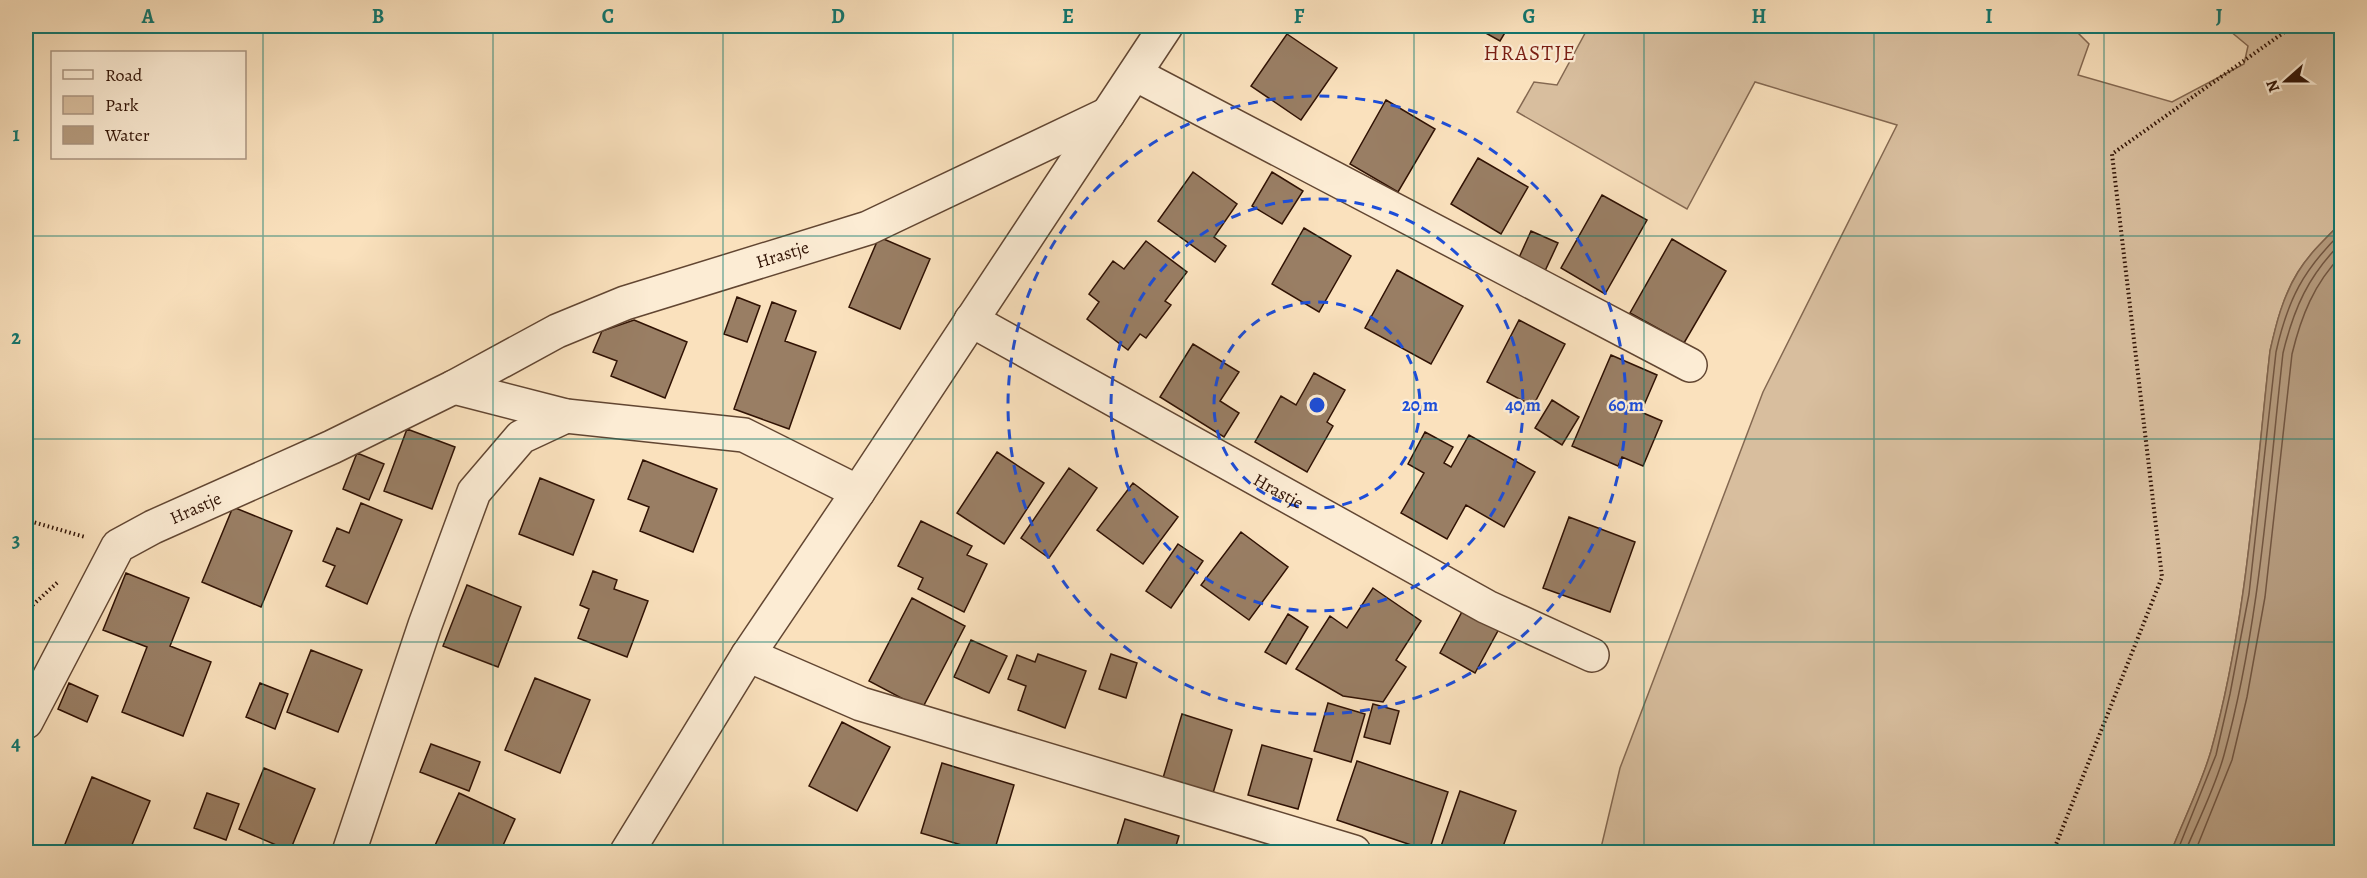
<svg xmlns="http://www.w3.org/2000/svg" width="2367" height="878" viewBox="0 0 2367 878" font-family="Alegreya,serif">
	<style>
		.green { fill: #d8be9e; stroke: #846851; stroke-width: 1.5 }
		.water { fill: #b59b7e; stroke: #80644d; stroke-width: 1.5 }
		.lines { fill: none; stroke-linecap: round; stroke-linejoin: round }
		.shore { stroke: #725641; stroke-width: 1.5 }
		.building { fill: #997e64; stroke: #301204; stroke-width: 1.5 }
		.minor-casing { stroke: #624632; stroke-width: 36 }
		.path { stroke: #301204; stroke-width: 4; stroke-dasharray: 1.5 3; stroke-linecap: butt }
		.minor { stroke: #fcecd4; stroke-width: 33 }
		.grid { fill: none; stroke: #0f766e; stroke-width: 1.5; stroke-opacity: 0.55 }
		.ring { fill: none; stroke: #1d4ed8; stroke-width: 3; stroke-dasharray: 10 8 }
		.labels { text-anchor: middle; stroke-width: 4.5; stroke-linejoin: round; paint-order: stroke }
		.street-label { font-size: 18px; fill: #301204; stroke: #fcecd4 }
		.quarter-label { font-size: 21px; letter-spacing: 1.5px; fill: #7a1f14; stroke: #fcecd4 }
		.centre { fill: #1d4ed8; stroke: #fcecd4; stroke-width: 3 }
		.ring-label { font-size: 18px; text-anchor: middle; font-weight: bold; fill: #1d4ed8; stroke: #fcecd4; stroke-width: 4.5; stroke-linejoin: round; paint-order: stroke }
		.neatline { fill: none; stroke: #0f766e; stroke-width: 2 }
		.grid-label { font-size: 20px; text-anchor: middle; font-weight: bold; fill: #0f766e }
	</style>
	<rect width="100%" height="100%" fill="#fae1bd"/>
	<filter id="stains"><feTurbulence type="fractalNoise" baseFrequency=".00333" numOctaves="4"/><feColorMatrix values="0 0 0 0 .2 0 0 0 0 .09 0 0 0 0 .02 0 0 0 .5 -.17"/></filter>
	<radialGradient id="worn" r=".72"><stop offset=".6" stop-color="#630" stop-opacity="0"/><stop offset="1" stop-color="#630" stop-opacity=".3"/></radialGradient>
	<path class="green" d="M1589 26H2071L2089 44 2078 75 2172 102 2244 64 2248 46 2224 26H2341V223C2326 238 2309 254 2298 272 2283 296 2276 324 2270 351 2255 484 2247 621 2211 751 2201 785 2184 819 2171 852H1600L1620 768 1763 392 1897 125 1755 82 1687 209 1517 112 1534 82 1557 85Z"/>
	<path class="water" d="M2341 223V852H2171C2184 819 2201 785 2211 751 2247 621 2255 484 2270 351 2276 324 2283 296 2298 272 2309 254 2326 238 2341 223Z"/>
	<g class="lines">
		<path class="shore" d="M2177 852 2216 755 2230 694 2249 594 2276 352C2288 299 2303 270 2342 232
			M2185 852C2198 821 2215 788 2224 755 2260 624 2268 487 2283 353 2294 308 2308 276 2342 242
			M2195 852 2232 760 2247 697 2265 597 2292 354C2301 317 2314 283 2342 255"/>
	</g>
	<path class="building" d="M1473 26H1509L1500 41Z
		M1287 34 1337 68 1301 120 1251 86Z
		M1386 100 1435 129 1398 192 1350 164Z
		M1478 158 1528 187 1501 234 1451 204Z
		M1193 172 1237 204 1214 237 1226 246 1215 262 1158 221Z
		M1272 172 1303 191 1282 224 1252 206Z
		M1602 195 1647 220 1605 294 1561 268Z
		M1304 228 1351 256 1319 312 1272 284Z
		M1531 231 1558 243 1544 273 1517 262Z
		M879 237 930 259 900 329 849 307Z
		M1672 239 1726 271 1684 343 1630 313Z
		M1146 241 1187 272 1165 301 1171 305 1146 338 1140 334 1128 350 1087 319 1099 302 1089 294 1113 261 1124 269Z
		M1397 270 1463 306 1431 364 1365 328Z
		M737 297 760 306 747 342 724 334Z
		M772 302 796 311 785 341 816 352 789 429 734 409Z
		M634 320 687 342 665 398 611 376 617 361 593 352 602 331Z
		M1519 320 1565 344 1533 406 1487 382Z
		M1193 344 1239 372 1220 401 1239 413 1224 437 1160 397Z
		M1611 355 1657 375 1641 412 1662 421 1643 466 1622 457 1618 466 1572 446Z
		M1314 373 1345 390 1327 422 1333 426 1307 472 1255 442 1281 396 1296 405Z
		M1552 400 1579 417 1562 445 1535 428Z
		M407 429 455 447 432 509 384 491Z
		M1425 432 1453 447 1444 463 1451 467 1469 435 1535 472 1504 527 1466 505 1447 539 1401 513 1424 473 1408 464Z
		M997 452 1044 483 1004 544 957 513Z
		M357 453 384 464 369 500 343 489Z
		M643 460 717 489 693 552 640 531 649 507 628 499Z
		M1069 468 1097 488 1049 558 1021 538Z
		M540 478 594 500 573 555 519 534Z
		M1133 483 1178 517 1143 564 1097 530Z
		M361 503 402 520 367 604 326 586 335 566 323 561 337 528 349 533Z
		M233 507 292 531 261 607 202 582Z
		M1569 517 1635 542 1610 612 1543 588Z
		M921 521 972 546 967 555 987 564 964 612 918 589 923 578 898 566Z
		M1241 532 1288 567 1249 620 1201 585Z
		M1178 544 1203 561 1171 608 1146 591Z
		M593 571 617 580 614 589 648 601 627 657 578 638 589 609 580 605Z
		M126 573 189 598 170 646 211 662 183 736 122 712 147 647 103 630Z
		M467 585 521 607 498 667 443 646Z
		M1373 588 1421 621 1396 660 1406 667 1383 702 1343 696 1296 669 1330 616 1347 628Z
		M912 598 965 626 922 709 869 681Z
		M1464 608 1500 627 1475 673 1440 653Z
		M1288 614 1308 627 1286 664 1265 652Z
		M971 640 1007 656 989 693 954 677Z
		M311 650 362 670 338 732 287 712Z
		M1038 654 1086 671 1065 728 1018 710 1026 686 1008 679 1017 655 1035 662Z
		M1111 654 1137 663 1126 698 1099 689Z
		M535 678 590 700 560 773 505 750Z
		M69 683 98 696 87 722 58 709Z
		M260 683 288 694 275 729 246 717Z
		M1328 703 1365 714 1351 762 1314 751Z
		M1373 704 1399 711 1390 744 1364 737Z
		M1182 714 1232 730 1213 793 1163 778Z
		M842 722 890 747 857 811 809 786Z
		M431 744 480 762 469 791 420 772Z
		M1262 745 1312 759 1298 809 1248 795Z
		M1357 761 1448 792 1429 851 1337 820Z
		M942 763 1014 785 994 852H985L921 833Z
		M264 768 315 789 290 851 239 829Z
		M92 777 150 801 129 852H70L63 849Z
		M1460 791 1516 811 1501 852H1439Z
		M207 793 239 804 226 840 194 828Z
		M459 793 515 819 500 852H432Z
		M1125 819 1179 836 1174 852H1115Z"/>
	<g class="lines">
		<defs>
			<g id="minor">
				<path d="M1135 74 1690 365"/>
				<path id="s1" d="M971 320 1487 607 1592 655"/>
				<path d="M454 387 566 416 744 435 858 492"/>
				<path d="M748 655 861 704 1354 852"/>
				<path id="s2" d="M26 722 118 546 153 527 332 447 454 387 557 331 625 303 868 228 1108 114"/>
				<path d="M349 852 425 625 474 492 521 437 566 416"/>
				<path d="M627 852 748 655 858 492 1166 26"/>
			</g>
		</defs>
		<use href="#minor" class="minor-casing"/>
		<path class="path" d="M26 520 85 537
			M26 611 58 582
			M2053 852 2162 577 2112 154 2293 26"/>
		<use href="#minor" class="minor"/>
	</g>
	<path class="grid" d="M263 26V852M493 26V852M723 26V852M953 26V852M1184 26V852M1414 26V852M1644 26V852M1874 26V852M2104 26V852M26 236H2342M26 439H2342M26 642H2342"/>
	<g class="ring">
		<circle cx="1317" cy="405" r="103"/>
		<circle cx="1317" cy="405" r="206"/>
		<circle cx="1317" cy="405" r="309"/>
	</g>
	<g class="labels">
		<g class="street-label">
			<text dy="6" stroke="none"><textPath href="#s2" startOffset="926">Hrastje</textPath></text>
			<text dy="6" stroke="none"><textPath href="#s1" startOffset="352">Hrastje</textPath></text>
			<text dy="6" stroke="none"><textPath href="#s2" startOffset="285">Hrastje</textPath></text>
		</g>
		<g class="quarter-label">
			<text x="1530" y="60">HRASTJE</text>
		</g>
	</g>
	<circle cx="1317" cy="405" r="9" class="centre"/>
	<g class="ring-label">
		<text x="1420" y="411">20 m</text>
		<text x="1523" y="411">40 m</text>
		<text x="1626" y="411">60 m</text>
	</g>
	<rect width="2367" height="878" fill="none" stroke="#fae1bd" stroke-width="66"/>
	<rect x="51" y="51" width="195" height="108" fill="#fcecd4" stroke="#aa9581" stroke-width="1.5"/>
	<rect x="63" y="70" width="30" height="9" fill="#fcecd4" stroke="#aa9581" stroke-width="1.5"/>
	<text x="105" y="81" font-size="18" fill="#301204">Road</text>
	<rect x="63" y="96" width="30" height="18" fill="#d8be9e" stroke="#aa9581" stroke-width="1.5"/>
	<text x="105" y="111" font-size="18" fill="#301204">Park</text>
	<rect x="63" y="126" width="30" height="18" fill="#b59b7e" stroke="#aa9581" stroke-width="1.5"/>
	<text x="105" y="141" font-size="18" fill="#301204">Water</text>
	<g transform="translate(2286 81) rotate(249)" stroke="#fcecd4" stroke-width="4.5" paint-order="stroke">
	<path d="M0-4.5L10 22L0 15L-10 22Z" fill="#301204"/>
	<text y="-9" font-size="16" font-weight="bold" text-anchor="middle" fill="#301204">N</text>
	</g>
	<rect x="33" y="33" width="2301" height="812" class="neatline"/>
	<g class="grid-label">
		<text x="148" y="23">A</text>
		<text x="378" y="23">B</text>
		<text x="608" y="23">C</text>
		<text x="838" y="23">D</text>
		<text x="1068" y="23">E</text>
		<text x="1299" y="23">F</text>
		<text x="1529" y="23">G</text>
		<text x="1759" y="23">H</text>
		<text x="1989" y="23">I</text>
		<text x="2219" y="23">J</text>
		<text x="16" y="141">1</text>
		<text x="16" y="344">2</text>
		<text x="16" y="547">3</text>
		<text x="16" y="750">4</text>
	</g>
	<rect width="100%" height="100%" filter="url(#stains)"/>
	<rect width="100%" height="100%" fill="url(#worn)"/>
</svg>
